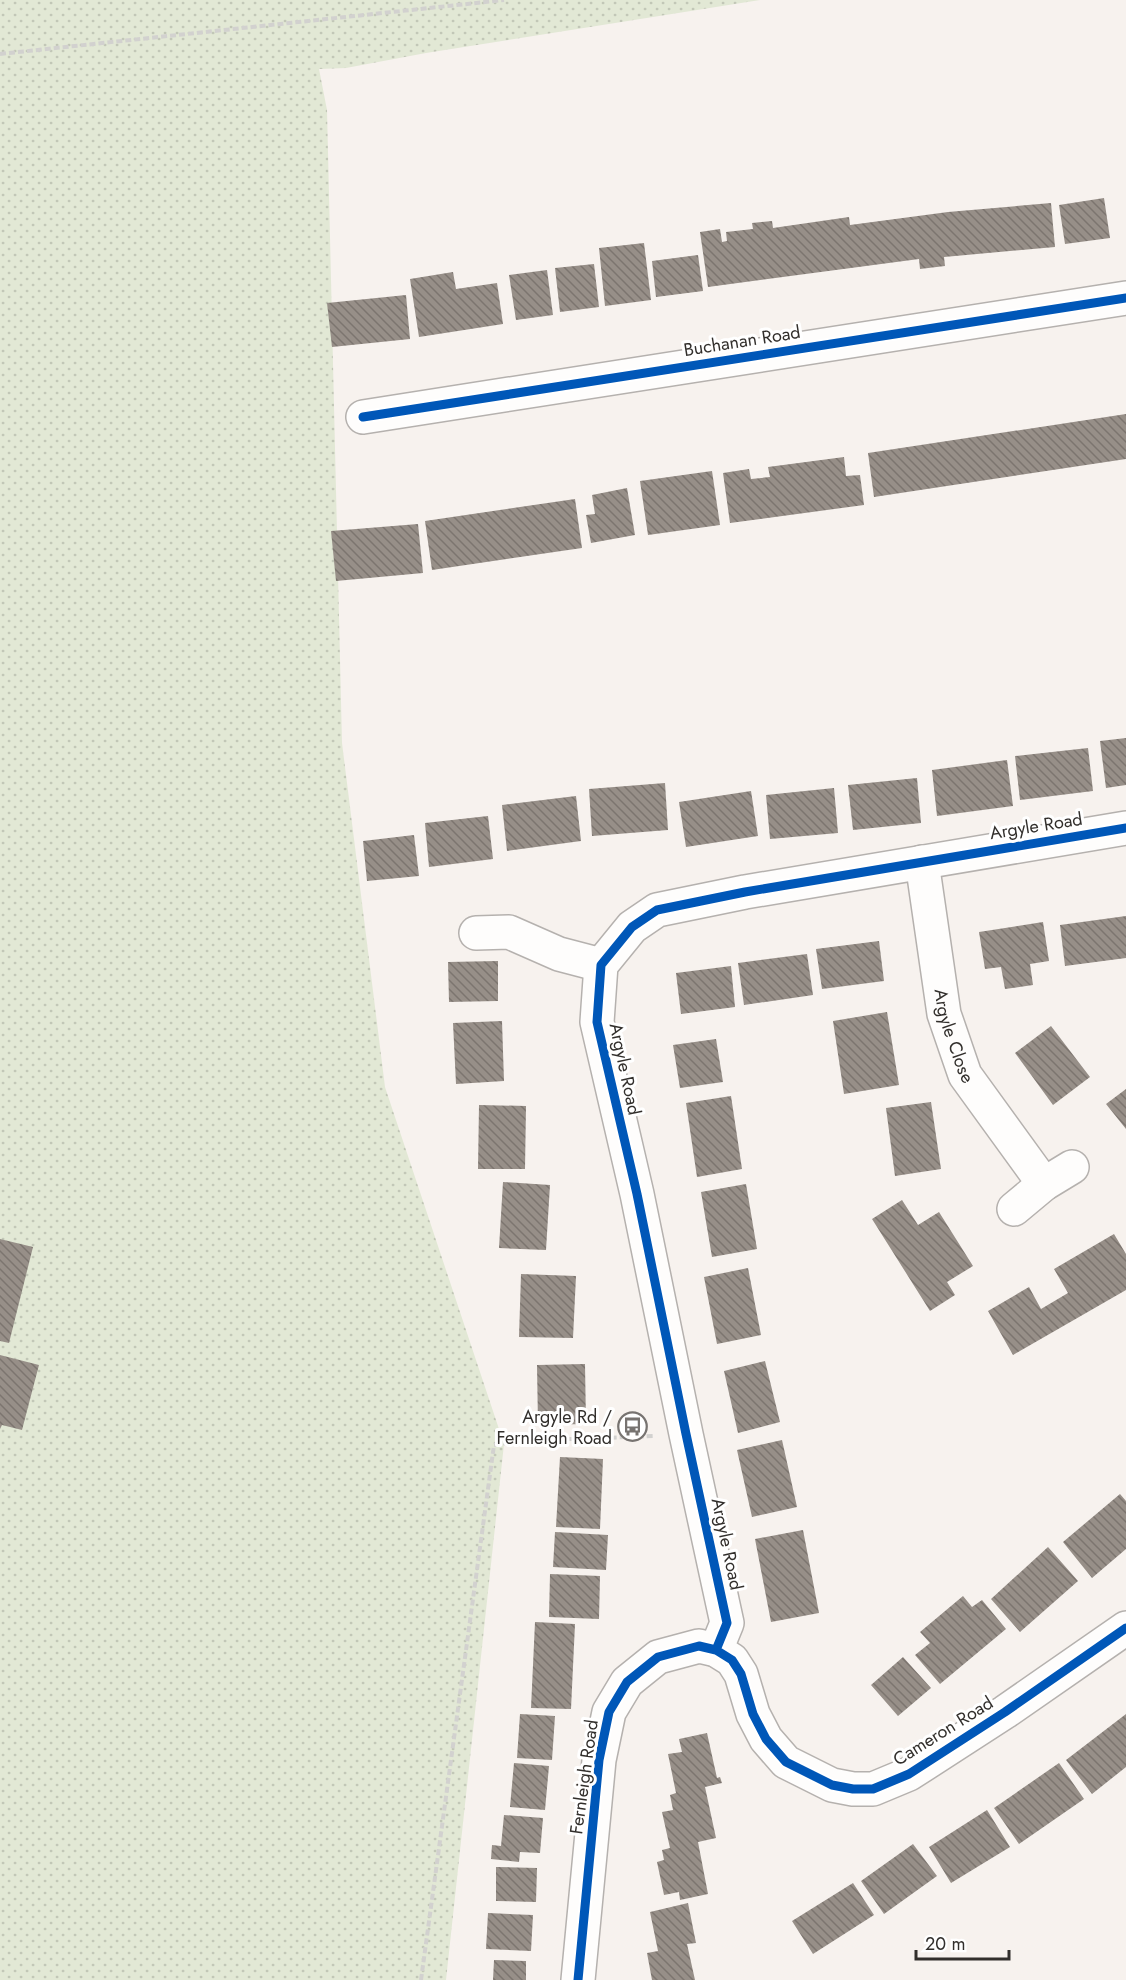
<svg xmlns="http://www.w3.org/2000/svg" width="1126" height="1980" viewBox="0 0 1126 1980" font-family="Jost,sans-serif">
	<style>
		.grass { fill: url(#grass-dots) }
		.building { fill: url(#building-back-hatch) }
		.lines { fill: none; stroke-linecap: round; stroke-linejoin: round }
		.minor-casing { stroke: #b5b1ae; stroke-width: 36 }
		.path { stroke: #d2d1cf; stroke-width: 4; stroke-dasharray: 6 3; stroke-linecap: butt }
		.minor { stroke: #fefdfc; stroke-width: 33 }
		.cycleway-casing { stroke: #fff; stroke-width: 13 }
		.cycleway { stroke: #0057b8; stroke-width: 9 }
		.labels { text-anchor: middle; stroke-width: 6; stroke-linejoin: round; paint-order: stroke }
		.street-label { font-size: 18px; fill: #322f2c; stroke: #fff }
		.poi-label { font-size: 18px; fill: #322f2c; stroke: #fff; text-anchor: end }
	</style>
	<defs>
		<pattern id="grass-dots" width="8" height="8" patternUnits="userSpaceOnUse" patternTransform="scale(1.5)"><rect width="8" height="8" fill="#e2e8d5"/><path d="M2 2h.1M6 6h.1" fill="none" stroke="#c2c7b7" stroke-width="1.8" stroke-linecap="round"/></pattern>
		<pattern id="building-back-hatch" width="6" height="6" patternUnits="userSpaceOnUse" patternTransform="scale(1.5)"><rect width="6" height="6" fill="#978f88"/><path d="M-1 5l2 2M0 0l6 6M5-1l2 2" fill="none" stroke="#7c756f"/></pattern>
	</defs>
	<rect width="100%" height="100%" fill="#f7f2ee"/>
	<path class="grass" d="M0 0H760L426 53 346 68 319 69 327 110 342 743 385 1087 504 1444 446 1980H0Z"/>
	<path class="building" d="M1104 198 1110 238 1065 244 1059 205Z
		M1051 203 1055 247 944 257 945 266 920 269 919 259 708 287 700 232 720 229 722 242 727 241 726 232 753 229 752 223 772 221 773 228 849 217 850 225 948 212Z
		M644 243 651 300 605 306 599 248Z
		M698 255 703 291 656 297 652 261Z
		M594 264 599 307 560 312 555 268Z
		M547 270 553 315 516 320 509 275Z
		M453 272 456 289 497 283 503 324 419 337 410 279Z
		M406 295 410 339 332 347 327 303Z
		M1126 414V459L874 497 868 453Z
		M844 457 846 476 860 475 864 505 730 523 723 473 749 469 751 479 770 477 768 467Z
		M712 471 720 525 648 535 640 481Z
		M627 488 635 535 591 543 586 515 595 514 592 495Z
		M575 499 582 548 432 570 425 521Z
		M418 524 423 573 336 581 331 531Z
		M1126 738V785L1106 788 1100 741Z
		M1088 748 1093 791 1020 800 1015 756Z
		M1007 760 1013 806 937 816 932 770Z
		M917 778 921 823 853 830 848 785Z
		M665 783 668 830 592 836 589 789Z
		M834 788 838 833 770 839 766 795Z
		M751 791 758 836 686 847 679 802Z
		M576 796 581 841 507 851 502 805Z
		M488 816 493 859 429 867 425 823Z
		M414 835 419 876 367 881 363 841Z
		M1126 916V958L1065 966 1060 925Z
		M1043 922 1049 961 1030 964 1033 985 1005 989 1001 967 985 969 979 932Z
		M879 941 884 981 822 989 816 949Z
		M807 954 813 995 744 1005 738 963Z
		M498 961V1001L449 1002 448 962Z
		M731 966 735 1007 681 1014 676 973Z
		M887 1012 899 1085 844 1094 833 1021Z
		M502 1021 504 1081 456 1084 453 1023Z
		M1051 1026 1090 1077 1053 1105 1015 1053Z
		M716 1039 723 1082 680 1088 673 1045Z
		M1126 1089V1129L1106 1104Z
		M731 1096 742 1169 697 1177 686 1103Z
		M931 1102 941 1169 895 1176 886 1108Z
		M479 1105 526 1106 525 1169H478Z
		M503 1182 550 1185 546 1250 499 1248Z
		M746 1184 757 1249 712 1257 701 1192Z
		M902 1200 918 1225 939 1212 973 1266 947 1282 955 1295 930 1311 872 1219Z
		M1114 1234 1126 1254V1290L1013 1355 988 1311 1029 1287 1041 1309 1068 1293 1054 1269Z
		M0 1239 33 1247 9 1343 0 1341Z
		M748 1268 761 1335 717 1344 704 1277Z
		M521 1274 576 1276 573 1338 519 1337Z
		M0 1355 39 1365 22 1430 2 1425 0 1429Z
		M765 1361 780 1422 738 1433 724 1371Z
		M585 1364 586 1424 538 1425 537 1365Z
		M782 1440 797 1507 752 1517 737 1450Z
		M560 1457 603 1459 600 1529 556 1527Z
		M1120 1494 1126 1501V1549L1092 1578 1063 1542Z
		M803 1530 819 1613 771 1622 755 1539Z
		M555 1532 608 1535 606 1570 553 1567Z
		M1048 1547 1078 1581 1020 1632 991 1599Z
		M550 1574 600 1576 599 1619 549 1617Z
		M963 1596 972 1607 982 1600 1006 1629 940 1684 915 1655 930 1643 920 1632Z
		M535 1622 575 1624 571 1709 531 1708Z
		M903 1657 931 1688 898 1716 871 1685Z
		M520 1714 555 1716 552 1760 517 1758Z
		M1126 1714V1767L1092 1794 1066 1760Z
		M707 1733 717 1778 720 1777 722 1783 705 1787 716 1838 698 1842 708 1894 680 1900 679 1892 664 1895 657 1862 664 1860 662 1850 670 1848 662 1812 673 1810 670 1795 676 1793 668 1754 682 1752 679 1739Z
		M514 1763 549 1766 545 1810 510 1807Z
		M1059 1763 1084 1799 1019 1844 994 1808Z
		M987 1810 1010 1847 951 1883 929 1847Z
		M504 1815 543 1818 540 1853 520 1852 519 1862 491 1859 492 1845 501 1846Z
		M913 1844 937 1876 884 1914 861 1881Z
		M496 1867 537 1868 536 1902 496 1901Z
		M853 1883 874 1915 813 1954 792 1921Z
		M688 1903 696 1943 687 1944 695 1980H652L647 1953 658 1951 650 1912Z
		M488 1913 533 1915 531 1951 486 1949Z
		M494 1960 526 1961V1980H493Z"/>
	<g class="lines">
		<defs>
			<g id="minor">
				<path d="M363 417 1126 298"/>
				<path id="s1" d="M922 862 944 1014 965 1075 1044 1184"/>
				<path d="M476 933 509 932 559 954 601 965"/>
				<path d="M1014 1209 1044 1184 1072 1167"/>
				<path d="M716 1650 727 1623 686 1434 637 1194 597 1022 601 965 632 927 657 910 745 892 1126 828"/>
				<path d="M578 1980 599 1760 609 1712 627 1682 658 1657 699 1646 716 1650 732 1660 741 1674 753 1714 766 1739 786 1762 832 1785 853 1789H873L909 1774 1005 1712 1126 1628"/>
			</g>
		</defs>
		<use href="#minor" class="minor-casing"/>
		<path class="path" d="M0 54 504 0
			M421 1980 494 1445 520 1441 655 1436"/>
		<use href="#minor" class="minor"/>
		<defs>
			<path id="cycleway" d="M363 417 1126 298
				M716 1650 727 1623 686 1434 637 1194 597 1022 601 965 632 927 657 910 745 892 1126 828
				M578 1980 599 1760 609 1712 627 1682 658 1657 699 1646 716 1650 732 1660 741 1674 753 1714 766 1739 786 1762 832 1785 853 1789H873L909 1774 1005 1712 1126 1628"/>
		</defs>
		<use href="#cycleway" class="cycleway-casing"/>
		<use href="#cycleway" class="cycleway"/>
	</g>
	<defs>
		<symbol id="bus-ring" viewBox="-11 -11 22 22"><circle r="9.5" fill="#fff" stroke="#777370" stroke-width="1.5"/><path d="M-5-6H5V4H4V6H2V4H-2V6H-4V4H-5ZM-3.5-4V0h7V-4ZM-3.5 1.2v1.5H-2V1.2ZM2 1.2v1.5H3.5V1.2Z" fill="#777370"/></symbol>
	</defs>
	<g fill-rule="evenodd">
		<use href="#bus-ring" x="616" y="1410" width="33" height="33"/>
	</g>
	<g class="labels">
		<g class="street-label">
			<text transform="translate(742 341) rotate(-9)" y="6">Buchanan Road</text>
			<text transform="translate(1036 826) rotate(-9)" y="6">Argyle Road</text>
			<text dy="6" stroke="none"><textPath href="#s1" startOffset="177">Argyle Close</textPath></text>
			<text transform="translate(625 1069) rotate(78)" y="6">Argyle Road</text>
			<text transform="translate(727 1544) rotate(78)" y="6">Argyle Road</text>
			<text transform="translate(943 1731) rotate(-32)" y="6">Cameron Road</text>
			<text transform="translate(584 1777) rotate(-82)" y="6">Fernleigh Road</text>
		</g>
		<g class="poi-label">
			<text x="612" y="1423">Argyle Rd /<tspan x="612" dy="21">Fernleigh Road</tspan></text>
		</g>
	</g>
	<path d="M916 1950v9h93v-9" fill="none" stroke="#322f2c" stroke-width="3"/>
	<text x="925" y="1950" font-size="18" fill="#322f2c" stroke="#ffffff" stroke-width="4.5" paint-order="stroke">20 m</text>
</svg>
